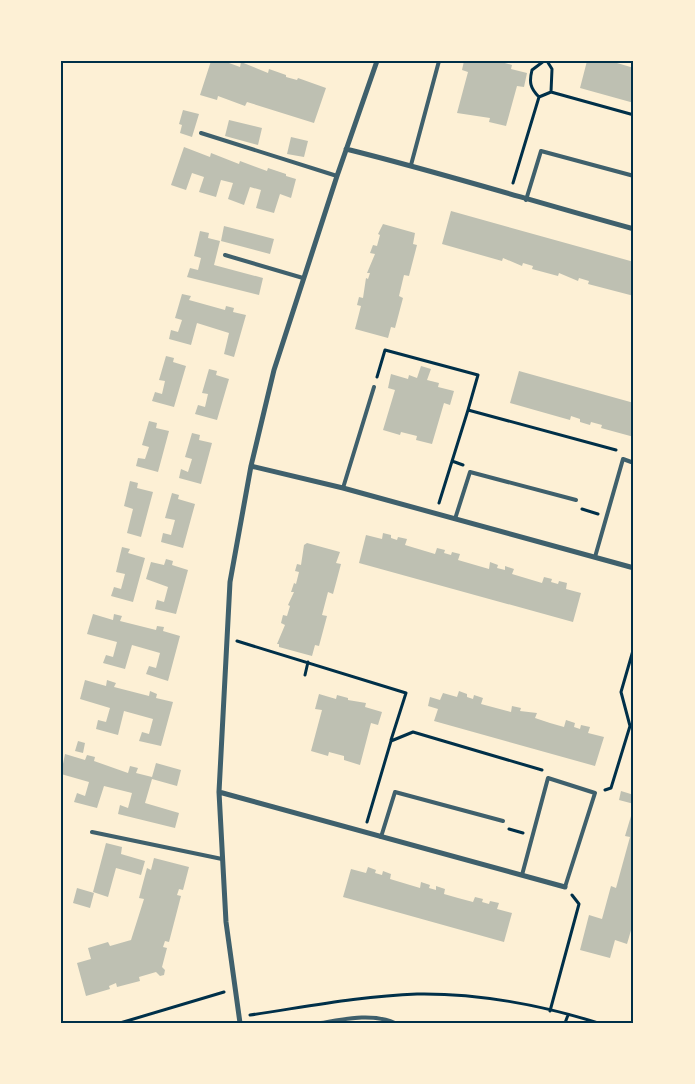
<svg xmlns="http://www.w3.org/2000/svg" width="695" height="1084" viewBox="0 0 695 1084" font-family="Helvetica,sans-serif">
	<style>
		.building { fill: #bec0b2 }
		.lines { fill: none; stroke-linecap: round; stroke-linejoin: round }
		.path { stroke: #003049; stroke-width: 3 }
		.service { stroke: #3f606c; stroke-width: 4 }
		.minor { stroke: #3f606c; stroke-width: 5 }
		.neatline { fill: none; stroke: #003049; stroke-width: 2 }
	</style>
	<rect width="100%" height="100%" fill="#fdf0d5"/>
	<path class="building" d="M211 61H230L229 63 240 67 241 62 268 73 269 69 286 75V77L297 80 298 78 326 88 314 123 247 102 245 106 218 96 217 100 200 95Z
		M464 61H498L512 65 511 69 527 73 524 87 517 86 506 126 489 122 490 118 457 113 468 72 462 70Z
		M587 61H610L634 68V103L580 88Z
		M183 110 199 114 192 137 180 133 182 125 179 124Z
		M229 120 262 128 258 145 225 136Z
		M291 137 308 141 304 157 287 154Z
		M184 147 210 157 211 153 239 164 240 161 267 171 268 168 286 174V176L296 179 291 198 280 194 274 213 256 208 261 190 250 187 244 205 228 199 233 183 221 180 216 197 199 192 204 177 192 173 186 190 171 185Z
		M451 211 634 262V296L588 284 589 281 579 278 578 281 559 273 558 276 532 269 533 266 523 263 522 266 503 258 502 261 442 244Z
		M383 224 415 233 413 244 417 245 409 276 404 275 399 296 403 298 395 328 391 327 388 338 355 329 361 306 357 305 359 297 363 298 366 278 368 279 370 273H367L375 254 370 253 373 245 377 246 380 235 378 234Z
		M224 226 274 239 270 254 221 241Z
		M200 231 209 233 208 238 220 241 214 265 263 278 259 295 187 277 190 268 198 270 201 258 194 256Z
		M182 294 191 296 189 300 225 310 226 306 234 308 233 312 246 315 234 357 224 354 229 333 197 323 191 345 169 339 171 330 178 332 182 320 175 318Z
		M166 356 174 358 173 362 186 366 174 407 152 401 155 392 162 394 165 381 159 380Z
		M421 366 431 369 427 380 439 383 438 387 454 391 450 405 444 403 432 444 416 440 417 436 401 432 400 435 383 430 395 390 388 388 391 374 408 379 409 375 417 378Z
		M209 369 217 371 216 375 229 379 217 420 195 414 198 405 205 407 208 394 202 393Z
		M519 371 634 403V437L601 428 602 425 591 422 590 425 580 422V419L571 416 570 420 510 403Z
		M149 421 157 423 156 428 169 431 158 472 136 466 138 458 145 459 149 447 142 445Z
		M192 433 200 435 199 440 212 443 201 484 179 478 181 469 188 472 192 459 185 457Z
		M130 481 138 483 137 488 153 492 141 537 127 533 133 509 124 506Z
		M172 493 179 495 178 499 195 504 183 548 161 542 163 533 171 535 175 520 165 518Z
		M383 533 391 535V538L397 540 398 537 407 539 405 545 435 554 437 548 445 550 444 553 451 555 452 552 460 554 458 560 489 569 490 562 498 565 497 568 505 570V566L514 569 512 574 542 583 544 577 552 579 551 582 558 584 559 581 567 583 566 589 581 593 573 622 359 563 366 535 382 539Z
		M307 543 340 552 336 563 341 564 333 594 328 592 322 615 327 616 319 646 315 645 312 656 279 647V644H277L285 625 281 623 283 615 287 616 290 606 288 605 294 592H291L294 583 296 584 299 572 295 571 297 564 301 565 304 545Z
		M122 547 130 549 128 553 145 558 133 602 111 596 114 587 121 589 125 574 116 572Z
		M166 559 173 561 172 565 188 570 176 614 155 609 157 600 164 602 168 587 146 579 151 562 164 565Z
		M93 614 113 620 114 614 122 616 120 621 156 630 157 626 164 627 163 631 180 636 168 681 146 674 149 666 156 668 160 653 132 645 125 669 103 663 106 655 113 657 117 642 87 634Z
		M85 680 106 686 107 680 116 683 114 687 149 696 150 691 157 694 156 698 173 702 161 746 139 741 142 732 149 734 153 719 124 711 118 735 96 729 98 720 106 722 110 708 80 699Z
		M459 691 467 694V697L473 699 474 695 483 698 481 704 511 712 512 706 521 708 520 711 537 713 535 718 550 723 564 727 566 720 575 723 574 727 580 729 581 725 590 727 588 733 604 737 595 766 434 721 438 709 428 706 430 697 440 700 443 693 457 697Z
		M319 694 336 699 337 695 348 698V700L366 703 365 707 382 712 378 725 371 723 360 765 344 760V756L329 752 328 756 311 751 322 710 315 709Z
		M78 741 85 743 83 753 75 751Z
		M65 754 85 760 87 755 95 757 94 761 128 773 130 766 138 768 136 773 152 777 156 763 181 770 177 786 152 779 145 803 179 813 175 828 118 814 120 805 128 808 132 793 104 786 97 808 74 802 77 793 85 796 89 782 61 774Z
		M621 791 634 795V804L619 800Z
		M634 806V920L627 944 615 940 610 958 580 950 589 915 602 919 611 886 616 888 630 837 625 836Z
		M106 843 122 847 121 854 145 861 141 875 116 868 108 897 93 892Z
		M154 858 189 867 183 890 179 889 177 895 181 896 169 942 165 941 163 947 167 948 162 967 165 970 164 975 160 976 156 972 139 977 140 981 117 987 116 983 109 986 110 989 86 996 77 963 91 959 88 948 108 942 110 946 131 940 144 899 139 898 147 868 151 870Z
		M368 867 376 870 375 873 382 875 383 871 391 874 390 879 420 888 421 882 430 885 429 888 436 890V886L445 889 444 894 458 898 473 902 475 897 483 899 482 902 489 904 490 901 499 903 497 909 512 913 504 942 343 897 351 869 366 873Z
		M77 888 94 893 90 908 73 903Z"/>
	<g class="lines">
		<path class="path" d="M544 61 532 70C529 82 530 88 539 97L551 92 552 69 547 61
			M551 92 634 115
			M513 183 539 97
			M377 377 385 350 478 375 468 410
			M452 461 463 465
			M439 503 468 410 616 450
			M582 509 598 514
			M237 641 406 693 391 740
			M305 675 308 662
			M605 790 611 788 630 726 621 692 634 647
			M367 822 391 741 413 732 542 770
			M509 829 523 833
			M550 1011 579 904 572 895
			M250 1015C305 1007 361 996 417 994 477 993 542 1005 598 1023
			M120 1023 224 992
			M565 1023 568 1015"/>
		<path class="service" d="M201 133 337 176
			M411 165 439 61
			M526 200 541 151 634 176
			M225 255 303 278
			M343 488 374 387
			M455 519 470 472 576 500
			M595 557 623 459 634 463
			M92 832 222 859
			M381 837 395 792 503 821
			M522 875 548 778 595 793 565 887
			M321 1023C345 1019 372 1013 395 1023"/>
		<path class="minor" d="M346 149C443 173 538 203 634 229
			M251 466 343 488 634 568
			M219 792 565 887
			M240 1023 226 922 219 792 230 582 251 466 274 370 337 176 377 61"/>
	</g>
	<rect width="695" height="1084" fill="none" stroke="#fdf0d5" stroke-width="125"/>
	<rect x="62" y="62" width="570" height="960" class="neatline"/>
</svg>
